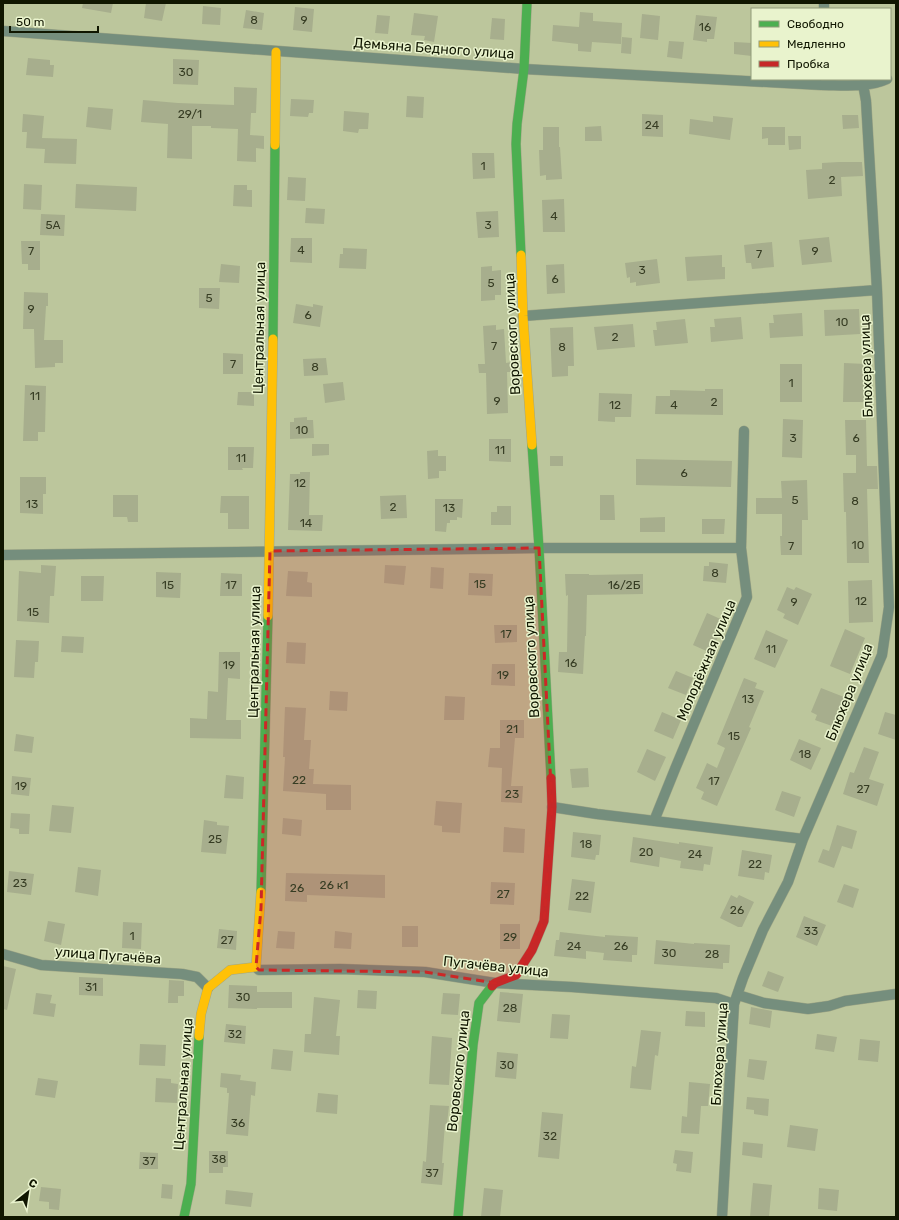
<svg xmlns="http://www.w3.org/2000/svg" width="899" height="1220" viewBox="0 0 899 1220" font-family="Rubik,sans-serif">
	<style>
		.building { fill: #a7ae8d }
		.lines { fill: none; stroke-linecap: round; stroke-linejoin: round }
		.street-casing { stroke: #9fa686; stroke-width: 11 }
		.fast-casing { stroke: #9fa686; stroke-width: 10 }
		.slow-casing { stroke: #9fa686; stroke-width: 10 }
		.jam-casing { stroke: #9fa686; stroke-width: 10 }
		.street { stroke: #758e7d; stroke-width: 10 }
		.fast { stroke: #4caf50; stroke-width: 9 }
		.slow { stroke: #ffc107; stroke-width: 9 }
		.jam { stroke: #c62828; stroke-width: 9 }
		.marked { fill: #cc2726; fill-opacity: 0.2; stroke: #cc2726; stroke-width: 3; stroke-dasharray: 8 5; stroke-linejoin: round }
		.labels { text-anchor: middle; stroke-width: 3; stroke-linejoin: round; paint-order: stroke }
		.number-label { font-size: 12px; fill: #363c23 }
		.street-label { font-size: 14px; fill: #101600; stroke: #e9f3cd }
	</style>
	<rect width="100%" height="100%" fill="#bcc69c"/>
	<path class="building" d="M83 3H113L111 13 82 8Z
		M146 3H166L162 21 144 18Z
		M203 6 221 8 220 25 202 24Z
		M295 7 314 9 312 32 293 30Z
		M246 10 264 13 262 30 243 28Z
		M580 12 593 13V21L622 23 621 44 592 42 591 52 578 51V44L552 41 553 25 579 27Z
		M414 13 438 16 434 42 424 40 425 36 411 35Z
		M642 14 660 16 658 40 640 38Z
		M377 15 390 16 388 34 375 33Z
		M696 15 717 17 714 39H707V42L693 40Z
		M492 18 505 19 504 40 490 39Z
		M622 37 632 38 631 54 621 53Z
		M669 41 684 42 682 59 667 57Z
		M734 42 752 43V56L734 54Z
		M28 58 50 60V65H54L53 77 26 75Z
		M173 59 199 60 198 85 173 84Z
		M234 87 257 88 256 113H251L250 135 264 136V149L256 148V162L237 161 238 129 211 128V126H192V159L167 158 168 124 141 122 143 100 178 103 234 105Z
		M407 96 424 97 423 118 406 117Z
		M291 99 314 100 313 113H309L308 117 290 116Z
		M88 107 113 109 111 130 86 127Z
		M344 111 369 113 368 129H359L358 133 343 131Z
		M23 114 44 116 42 138 77 139 76 164 44 163 45 149 26 148 27 132H22Z
		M642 114 663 115V137L642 136Z
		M842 115H858L859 128 843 129Z
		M713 116 733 118 730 140 689 134 690 119 713 122Z
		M601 126 602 141H585V127Z
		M543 127H559V147H560L562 179 546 180V175L540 176 539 150H543Z
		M762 127H785V145H768V138L762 139Z
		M788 136H801V149L789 150Z
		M472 153H494L495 178 473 179Z
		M839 162H862L863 176 841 177 842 196 808 199 806 170 822 169V163Z
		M288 177 306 178 305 201 287 200Z
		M24 184 42 185 41 210 23 209Z
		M76 184 137 187 136 211 75 208Z
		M234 185H247V190H252V207L233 206Z
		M564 199 565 232H543L542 200Z
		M306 208 325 209 324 224 305 223Z
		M498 211 499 237 478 238 476 212Z
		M41 214 65 215 64 236 40 235Z
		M829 237 832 262 802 265 799 240Z
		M291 238H312V263L290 262Z
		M21 241H40V270H28V264H22Z
		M772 242 774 267 752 269 751 263H746L744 245Z
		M343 248 367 249 366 269 339 268 340 254H343Z
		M722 255V267H725V279L687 281 685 257Z
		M657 259 660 283 636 286V282L630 283V277L627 278 625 263Z
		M221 264 240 266 239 283 219 282Z
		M564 264 565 293 547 294 546 265Z
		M492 266V271L501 270V295H495V300L481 301V267Z
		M199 288H220L219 309 199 308Z
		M24 292 48 293V306H46L44 340H63V363H55V367L35 368 34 329H23Z
		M296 304 313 307V304L323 306 320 327 293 323Z
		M859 309 860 334 825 336 824 310Z
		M802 313 803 336 770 338 769 323H774L773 315Z
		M741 317 743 339 711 342 710 327H715L714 319Z
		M685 319 688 343 655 346 653 330H657L656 322Z
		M633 324 635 347 597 350 594 327Z
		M496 325V330L504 329 506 363 512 362V372H507L508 413 487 414 486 373H479L478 364H485L483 326Z
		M573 327 574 366H568V376L552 377 550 328Z
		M223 353 243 354V374H223Z
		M326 358 328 375 304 376 303 359Z
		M844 363 866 364V402H843Z
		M780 364H802V402H780Z
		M343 382 345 400 325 403 323 384Z
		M25 385 46 386 45 432H38V441H23Z
		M705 389H723V415L655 414 656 396H670V390L705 391Z
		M238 392H254V406L237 405Z
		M599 393 632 394 631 417H615V422L598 421Z
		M307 417V420H313L314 438 290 439V422H294V418Z
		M783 419 803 420 802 458 782 457Z
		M845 420H866L867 466H877L878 489H867L869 563H847L846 512H844L843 473H856V455H846Z
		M489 439H511V462L489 461Z
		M312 444H329V455L312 456Z
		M228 447H254L253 468H242L243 470H228Z
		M438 450V456H446V471H439V478L428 479 427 451Z
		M550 456H563V466H550Z
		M636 459 732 461 731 487 636 485Z
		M300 472H310L309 515H323L322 531 288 530 290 474H300Z
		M20 477H46V494H43V514L20 513Z
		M807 480 808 520H802V555H781L780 536H782V514H756V498H782L781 481Z
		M113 495H138V522H128L127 517H113Z
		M406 495 407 518 381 519 380 496Z
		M600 495H614L615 520H600Z
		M221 496H249V529H228V513H220Z
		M435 499H463L462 518 457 517V520H450V523H447L446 532 435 531Z
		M497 506H511V525H491V512H497Z
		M665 517V532H640V518Z
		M702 519H725L724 534H702Z
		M709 562 728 564 726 583 703 581 704 566H709Z
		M41 565 56 566 54 596H50L49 623 17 621 19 571 41 573Z
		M385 565 406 566 404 585 384 583Z
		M431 567 444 568 443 589 430 588Z
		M288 571 308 572 307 582 312 583V597L286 596Z
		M156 572 181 573 180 598 156 597Z
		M221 573 242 574V596H220Z
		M469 573 493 574 492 596 468 595Z
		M565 574H589V575L643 574V594L587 595 586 636H585L583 674 558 672 559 652H567L568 595 566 596Z
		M81 576H104L103 601H81Z
		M872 580 873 622 849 623 848 581Z
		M787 587 794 590 796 587 812 594 798 625 783 618 785 614 777 610Z
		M707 613 725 621 711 653 693 645Z
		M494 625H517V642L495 643Z
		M845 629 865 638 850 674 830 666Z
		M766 630 788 640 775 668 754 659Z
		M62 636 84 637 83 653 61 652Z
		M16 640 39 641 38 662H35L34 678 14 677Z
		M287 642 306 643 305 664 286 663Z
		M219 652H240V679L228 678 226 720H241V739L190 738V718L207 719 208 691 218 692Z
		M492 664H515V686L491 685Z
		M676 671 693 678 686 695 668 688Z
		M744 678 757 683 755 688 764 691 749 727 751 728 717 806 701 799 704 792 696 788 707 763 717 768 725 748 717 744Z
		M821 688 844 697 832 726 815 720 817 715 811 712Z
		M330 691 348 692 347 711 329 710Z
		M445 696 465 697 464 720H444Z
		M285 707 306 708 304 740H311L309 769H314L313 784 351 785V810H326V794L283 791 285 757H283Z
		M662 712 681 720 673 739 654 731Z
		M885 712 896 715V740L878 734Z
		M500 720H524V738H515L511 786H523L522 803 501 802 502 768 488 767 490 748H500Z
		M16 734 34 737 32 753 14 751Z
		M799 739 821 748 811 770 790 760Z
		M864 747 879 752 869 779 884 784 877 806 843 794 850 772 854 773Z
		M647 749 666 757 655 781 637 772Z
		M588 768 589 787 572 788 570 769Z
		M226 775 244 777 243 799 224 798Z
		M12 776 31 778 29 796 11 794Z
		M782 791 801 797 794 817 775 810Z
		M436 801 462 803 460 833 442 832V826L434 825Z
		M52 805 74 807 71 833 49 831Z
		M11 813 30 814 29 834H19V829L10 828Z
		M283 818 302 820 301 836 282 834Z
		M204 820 217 822V825L229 826 226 854 201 852Z
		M837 825 857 831 852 849 842 846 834 868 818 862 823 849 829 851Z
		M504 827 525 829 524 853 503 852Z
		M573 832 601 835 599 855H596L595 860 571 857Z
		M633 837 679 844V842L713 847 710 865 704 864 703 871 680 868 681 861 660 857 659 867 630 862Z
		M742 850 772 855 769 873 765 872 764 880 738 876Z
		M78 867 101 870 98 896 75 892Z
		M9 871 34 874 31 895 7 892Z
		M286 873 385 875V898L307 895V902L285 901Z
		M572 879 595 882 591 913 568 910Z
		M491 882 515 883 514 905 490 904Z
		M844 884 859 889 853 908 837 902Z
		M731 895 737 898 739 895 754 902 742 927H738L720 918Z
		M804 916 826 925 817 946 796 937Z
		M48 921 65 924 61 945 44 941Z
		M123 922 142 923 141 949 122 948Z
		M500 924H520V949H500Z
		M402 926H418V947H402Z
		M219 929 237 931 236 950 217 948Z
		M278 931 295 932 294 949 276 948Z
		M335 931 352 933 351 949 334 948Z
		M560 932 605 937V935L638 937 637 955H632V962L603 960 604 953 586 951V959L554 956 556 940H559Z
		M656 940 694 944V943L730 945 729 963H723V969L654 964Z
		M3 966 16 969 7 1010 3 1009Z
		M768 971 784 977 778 992 762 986Z
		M79 977 103 978V996L79 995Z
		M169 980 184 981V996H178V1003H168Z
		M229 985 257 986V992H292V1008H257V1009L228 1008Z
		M358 990 377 991 376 1009 357 1008Z
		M500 992 523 994 520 1023 497 1021Z
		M36 993 52 995 50 1003 56 1004 54 1017 33 1014Z
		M443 993 460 994 458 1015 441 1014Z
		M314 997 340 1000 336 1036H340L339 1055 304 1052 305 1034H311Z
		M751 1007 772 1011 770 1028 749 1024Z
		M686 1011 705 1012V1027L685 1026Z
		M552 1014 570 1015 568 1039 550 1038Z
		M226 1024 246 1026 245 1044 224 1042Z
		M641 1030 661 1032 658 1056 655 1055 651 1090 630 1088 632 1066 636 1067Z
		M817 1034 837 1037 834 1052 815 1049Z
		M432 1036 452 1038 449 1085 429 1084Z
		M860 1039 880 1041 878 1062 858 1060Z
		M140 1044 166 1045 165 1066 139 1065Z
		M273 1049 293 1051 291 1071 271 1069Z
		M497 1052 518 1054 516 1079 495 1077Z
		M749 1059 767 1061 764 1080 747 1077Z
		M221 1073 241 1075 240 1080 256 1082 255 1096 251 1095 248 1136 226 1134 229 1093H227V1088L220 1087Z
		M38 1078 58 1081 55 1098 35 1095Z
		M156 1078 171 1079V1083L178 1084 177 1103 155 1102Z
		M689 1082 710 1084 708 1106H701L699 1134 681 1133 682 1116 687 1117Z
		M318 1093 338 1095 337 1114 316 1112Z
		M747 1097 769 1099 768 1116 754 1114V1110L746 1109Z
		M430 1105 449 1106 447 1124H445L442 1163H444L442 1185 421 1183 423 1161 426 1162Z
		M542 1112 563 1114 559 1159 538 1157Z
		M790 1125 818 1129 815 1151 787 1147Z
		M743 1142 763 1144 762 1158 742 1155Z
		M675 1150 693 1152 691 1173 676 1171 677 1164 673 1163Z
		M209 1151H228V1167H223V1173H209Z
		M140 1152 158 1153V1169H139Z
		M753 1183 772 1185 769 1217H750Z
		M162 1184 173 1185 172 1199 161 1198Z
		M41 1187 61 1189 59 1210 49 1209V1202L39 1201Z
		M484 1188 503 1190 500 1217H481Z
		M819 1188 839 1190 837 1211 818 1209Z
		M226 1190 253 1193 251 1207 225 1204Z"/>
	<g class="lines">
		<defs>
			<path id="street" d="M824 9V3
				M3 31 524 69 821 85C842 85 868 88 887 79
				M523 316 877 290
				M3 555 539 548H741
				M552 807 597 814 803 839
				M654 821 675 769 747 597 741 548 744 431
				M3 954 41 965 182 974 197 977 208 988
				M256 967 259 970 340 969 425 972 495 983 572 987 716 998 734 1004
				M738 995 764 1003 808 1009 829 1006 845 1001 896 994
				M722 1217 734 1004 743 978 763 930 788 882 803 839 882 655 889 607 877 290 866 101 863 84"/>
			<path id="fast" d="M521 255 516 144 517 124 524 69 527 3
				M273 339 275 145
				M532 445 539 548 551 778
				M261 892 268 616
				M184 1217 191 1184 199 1036
				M458 1217 473 1045 479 1003 492 986"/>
			<path id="slow" d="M275 145 276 52
				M521 255 523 316 532 445
				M268 616 273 339
				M199 1036 201 1014 208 988 230 970 256 967 261 892"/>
			<path id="jam" d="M492 986 495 983 516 975 532 950 544 921 552 807 551 778"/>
		</defs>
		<use href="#street" class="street-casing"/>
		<use href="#fast" class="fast-casing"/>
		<use href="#slow" class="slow-casing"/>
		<use href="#jam" class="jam-casing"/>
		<use href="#street" class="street"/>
		<use href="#fast" class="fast"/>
		<use href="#slow" class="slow"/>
		<use href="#jam" class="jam"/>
	</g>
	<path class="marked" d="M539 548 552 807 544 921 516 975 495 983 425 972 259 970 256 967 261 908 270 551Z"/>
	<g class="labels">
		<g class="number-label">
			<text x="254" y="24">8</text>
			<text x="304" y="24">9</text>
			<text x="705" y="31">16</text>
			<text x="186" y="76">30</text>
			<text x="190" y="118">29/1</text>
			<text x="652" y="129">24</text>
			<text x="483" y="170">1</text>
			<text x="832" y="184">2</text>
			<text x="554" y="220">4</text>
			<text x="53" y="229">5А</text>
			<text x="488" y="229">3</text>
			<text x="301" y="254">4</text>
			<text x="31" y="255">7</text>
			<text x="815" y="255">9</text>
			<text x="759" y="258">7</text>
			<text x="642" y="274">3</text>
			<text x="555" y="283">6</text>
			<text x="491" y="287">5</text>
			<text x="209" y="302">5</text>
			<text x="31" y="313">9</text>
			<text x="308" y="319">6</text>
			<text x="842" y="326">10</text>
			<text x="615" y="341">2</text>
			<text x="494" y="350">7</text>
			<text x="562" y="351">8</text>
			<text x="233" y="368">7</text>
			<text x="315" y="371">8</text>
			<text x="791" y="387">1</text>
			<text x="35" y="400">11</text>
			<text x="497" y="405">9</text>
			<text x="714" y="406">2</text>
			<text x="615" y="409">12</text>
			<text x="674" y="409">4</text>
			<text x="302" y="434">10</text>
			<text x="793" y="442">3</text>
			<text x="856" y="442">6</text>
			<text x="500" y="454">11</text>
			<text x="241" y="462">11</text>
			<text x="684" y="477">6</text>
			<text x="300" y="487">12</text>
			<text x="795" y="504">5</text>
			<text x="855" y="505">8</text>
			<text x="32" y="508">13</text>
			<text x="393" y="511">2</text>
			<text x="449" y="512">13</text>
			<text x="306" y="527">14</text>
			<text x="858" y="549">10</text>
			<text x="791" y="550">7</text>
			<text x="715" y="577">8</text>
			<text x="480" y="588">15</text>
			<text x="168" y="589">15</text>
			<text x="231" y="589">17</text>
			<text x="624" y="589">16/2Б</text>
			<text x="861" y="605">12</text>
			<text x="794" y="606">9</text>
			<text x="33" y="616">15</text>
			<text x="506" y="638">17</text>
			<text x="771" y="653">11</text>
			<text x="571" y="667">16</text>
			<text x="229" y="669">19</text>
			<text x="503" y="679">19</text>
			<text x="748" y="703">13</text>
			<text x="512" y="733">21</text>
			<text x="734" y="740">15</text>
			<text x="805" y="758">18</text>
			<text x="299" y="784">22</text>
			<text x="714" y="785">17</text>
			<text x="21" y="790">19</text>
			<text x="863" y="793">27</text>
			<text x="512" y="798">23</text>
			<text x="215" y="843">25</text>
			<text x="586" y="848">18</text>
			<text x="646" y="856">20</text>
			<text x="695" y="858">24</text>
			<text x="755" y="868">22</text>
			<text x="20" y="887">23</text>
			<text x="334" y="889">26 к1</text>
			<text x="297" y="892">26</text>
			<text x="503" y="898">27</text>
			<text x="582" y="900">22</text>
			<text x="737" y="914">26</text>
			<text x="811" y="935">33</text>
			<text x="132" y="940">1</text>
			<text x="510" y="941">29</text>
			<text x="227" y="944">27</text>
			<text x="574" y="950">24</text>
			<text x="621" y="950">26</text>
			<text x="669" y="957">30</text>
			<text x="712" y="958">28</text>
			<text x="91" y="991">31</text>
			<text x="243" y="1001">30</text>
			<text x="510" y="1012">28</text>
			<text x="235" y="1038">32</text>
			<text x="507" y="1069">30</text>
			<text x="238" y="1127">36</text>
			<text x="550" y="1140">32</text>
			<text x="219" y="1163">38</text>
			<text x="149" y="1165">37</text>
			<text x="432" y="1177">37</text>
		</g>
		<g class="street-label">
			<text transform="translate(434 48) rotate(4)" y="5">Демьяна Бедного улица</text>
			<text transform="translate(259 328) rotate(-89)" y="5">Центральная улица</text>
			<text transform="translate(512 334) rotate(-93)" y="5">Воровского улица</text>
			<text transform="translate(866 366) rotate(-92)" y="5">Блюхера улица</text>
			<text transform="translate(254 652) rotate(-89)" y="5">Центральная улица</text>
			<text transform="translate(531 657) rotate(-93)" y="5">Воровского улица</text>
			<text transform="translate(706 660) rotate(-67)" y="5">Молодёжная улица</text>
			<text transform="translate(849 692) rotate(-68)" y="5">Блюхера улица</text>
			<text transform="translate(108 955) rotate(4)" y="5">улица Пугачёва</text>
			<text transform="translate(496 966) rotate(6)" y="5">Пугачёва улица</text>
			<text transform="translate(719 1054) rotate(-86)" y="5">Блюхера улица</text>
			<text transform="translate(458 1071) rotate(-84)" y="5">Воровского улица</text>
			<text transform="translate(183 1084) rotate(-86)" y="5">Центральная улица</text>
		</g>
	</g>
	<rect width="899" height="1220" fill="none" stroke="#101600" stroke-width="8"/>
	<rect x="751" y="8" width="140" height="72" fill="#e9f3cd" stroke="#929b7b"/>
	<rect x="759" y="21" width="20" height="6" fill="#4caf50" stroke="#929b7b"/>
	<text x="787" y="28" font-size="12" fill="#101600">Свободно</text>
	<rect x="759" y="41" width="20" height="6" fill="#ffc107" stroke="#929b7b"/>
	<text x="787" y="48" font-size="12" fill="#101600">Медленно</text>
	<rect x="759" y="61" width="20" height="6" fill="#c62828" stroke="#929b7b"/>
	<text x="787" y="68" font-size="12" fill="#101600">Пробка</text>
	<g transform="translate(28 1192) rotate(30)" stroke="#e9f3cd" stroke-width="3" paint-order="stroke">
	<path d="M0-3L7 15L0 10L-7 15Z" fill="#101600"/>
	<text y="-6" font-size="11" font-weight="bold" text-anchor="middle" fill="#101600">С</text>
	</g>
	<path d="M10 26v6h88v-6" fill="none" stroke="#101600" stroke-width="2"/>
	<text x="16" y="26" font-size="12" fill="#101600" stroke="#e9f3cd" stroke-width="3" paint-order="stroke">50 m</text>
</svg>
